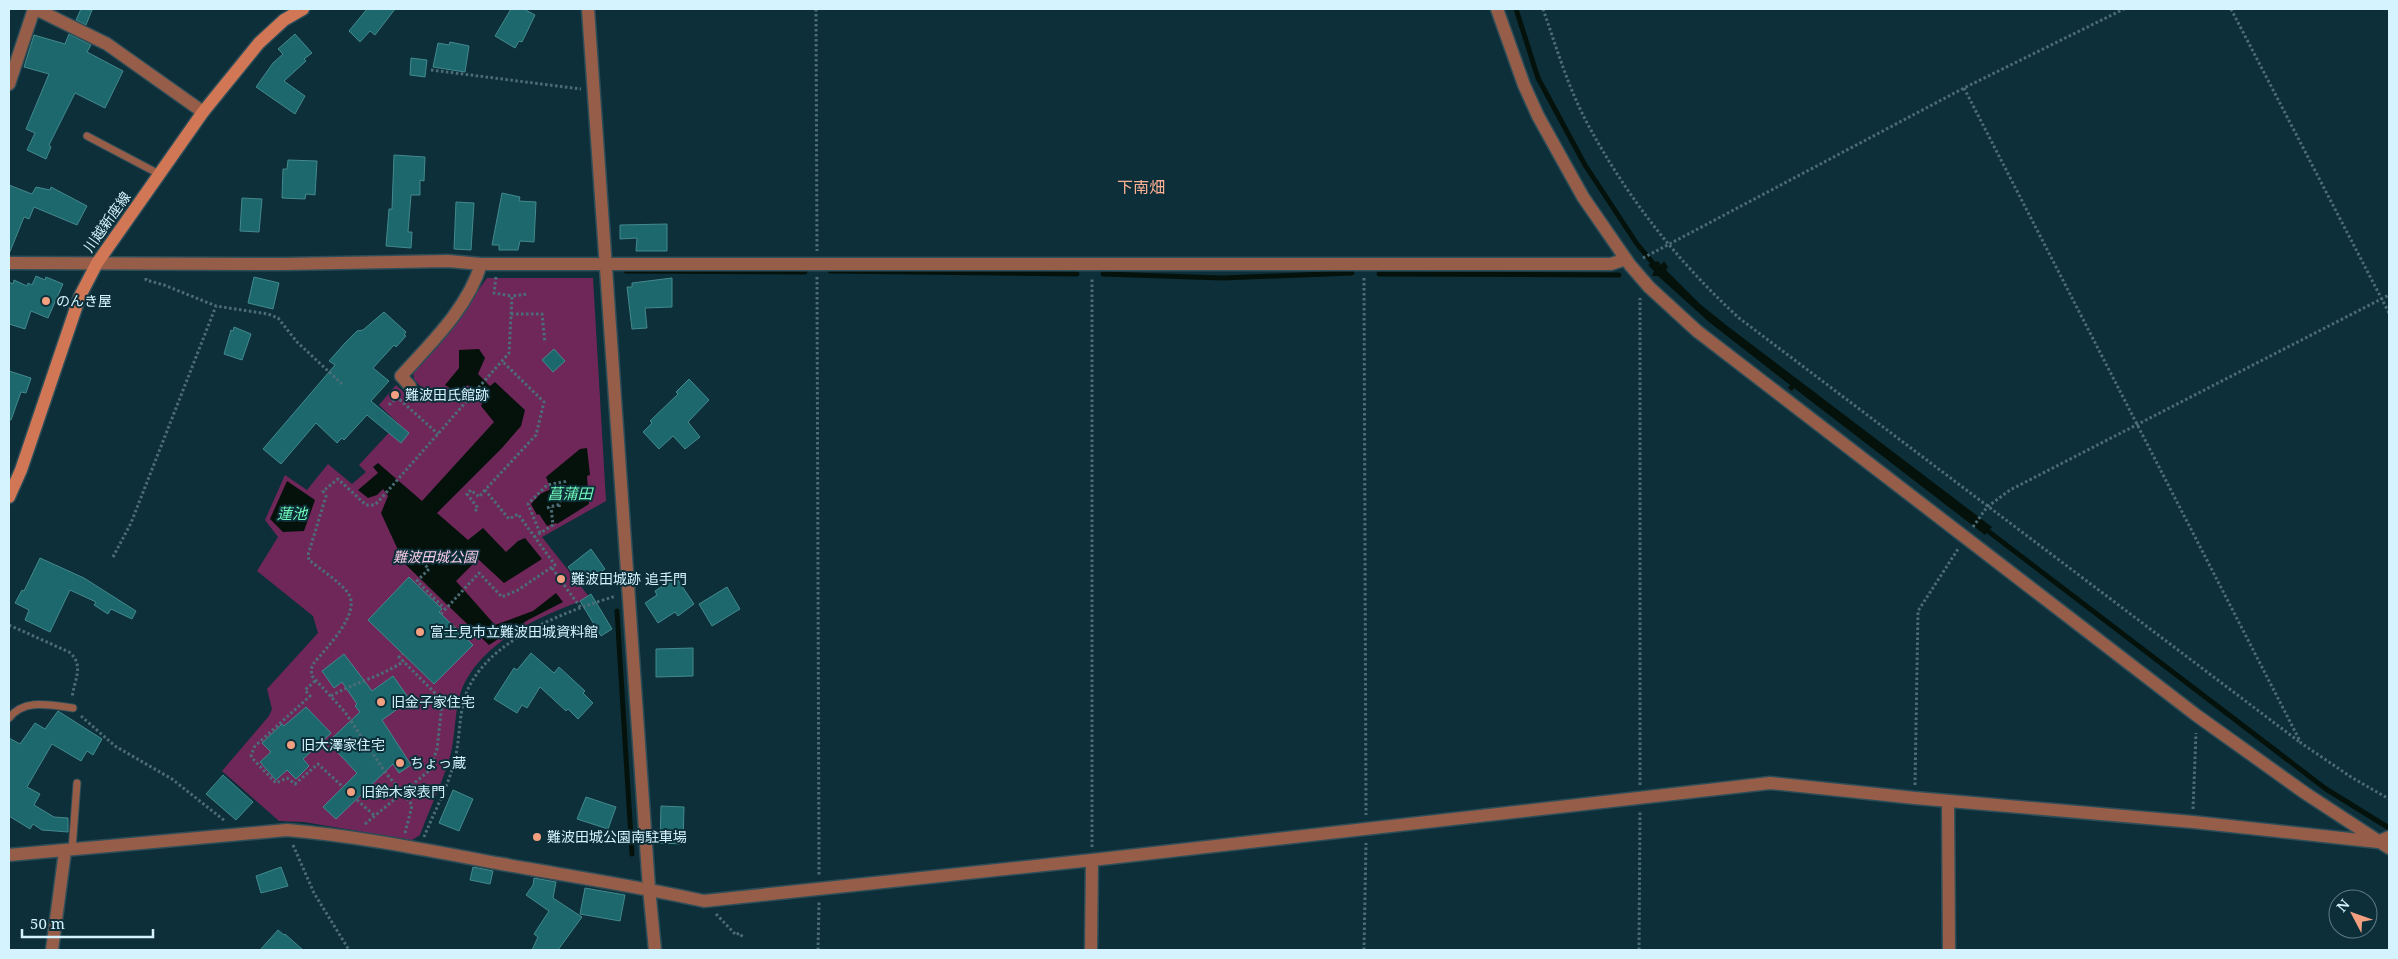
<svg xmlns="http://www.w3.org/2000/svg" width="2398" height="959" viewBox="0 0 2398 959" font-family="'Noto Serif','Noto Sans JP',serif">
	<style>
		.green { fill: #6f275a }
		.water { fill: #05120b }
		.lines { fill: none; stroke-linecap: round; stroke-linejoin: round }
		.stream { stroke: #05120b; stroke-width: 5 }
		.building { fill: #1d686c; stroke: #43898d }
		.service-casing { stroke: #2d4e59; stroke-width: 9 }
		.minor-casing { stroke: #2d4e59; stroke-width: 15 }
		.tertiary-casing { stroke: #2d4e59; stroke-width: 15 }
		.secondary-casing { stroke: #2d4e59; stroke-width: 15 }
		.path { stroke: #4c6d77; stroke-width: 3; stroke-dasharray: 2.5 2.5; stroke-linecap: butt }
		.service { stroke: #965d48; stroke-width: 7 }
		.minor { stroke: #965d48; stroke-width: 12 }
		.tertiary { stroke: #965d48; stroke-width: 12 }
		.secondary { stroke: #d27755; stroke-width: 12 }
		.poi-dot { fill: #f3a081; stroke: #0d2f39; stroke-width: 2 }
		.labels { text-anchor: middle; stroke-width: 4; stroke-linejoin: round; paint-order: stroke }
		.street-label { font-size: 14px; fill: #d4f3fe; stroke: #0d2f39 }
		.poi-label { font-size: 14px; fill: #d4f3fe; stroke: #0d2f39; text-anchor: start }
		.park-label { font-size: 14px; font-style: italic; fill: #f7cbe6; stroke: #0d2f39 }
		.water-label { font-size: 15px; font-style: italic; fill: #71fcbb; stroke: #0d2f39 }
		.quarter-label { font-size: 16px; fill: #feb094; stroke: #0d2f39 }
	</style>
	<rect width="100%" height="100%" fill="#0d2f39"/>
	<path class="green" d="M487 278H593L606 501 542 537 590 598C546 613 488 638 465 682 453 705 457 735 449 760 441 786 429 810 420 835L412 840 304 822 279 821 222 771 269 716 272 709 267 689 318 633 313 616 257 571 278 537 265 520 285 475 307 490 328 464 352 484 366 472 359 465 398 423 379 405 396 385 410 398 421 387 414 379 413 371 446 335Z"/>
	<path class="water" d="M1658 261 1661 265 1664 261 1668 267 1666 270 1700 304 1726 325 1992 527 1985 535 1794 388 1792 391 1788 388 1790 385 1709 322 1658 276H1652L1654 271 1648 265Z
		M479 349 485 358 478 374 490 386 495 382 525 410 521 426 502 448 437 513 468 540 483 528 506 552 518 541 525 538 542 559 504 583 478 559 456 581 495 625 533 611 556 593 563 602 528 620 489 645 404 563 381 513 388 496 383 489 377 495 368 498 358 490 378 473 373 467 378 463 422 501 494 422 481 406 484 399 468 385 456 392 445 385 459 368V350Z
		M587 448 590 475 587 476 589 504 557 524 556 523 547 526 539 514 537 515 531 504 540 494 551 489 546 477 580 449Z
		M287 481 315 500 304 531 283 532 270 519Z"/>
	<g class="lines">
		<path class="stream" d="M1516 9 1538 78 1585 165 1637 244 1657 268
			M626 271 805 272
			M830 271 1077 274
			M1103 274 1223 278 1352 273
			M1379 274 1619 275
			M1984 528 2326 789 2389 828
			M617 611 632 854"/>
	</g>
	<path class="building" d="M81 9 92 10 86 25 76 20Z
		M367 9H395L375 35 370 31 360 42 349 31Z
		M511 9H524L535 15 522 42 519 41 515 48 495 36Z
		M69 34 91 45 87 52 123 71 105 108 75 93 49 145 51 147 46 159 27 150 35 133 26 129 49 74 24 67 34 35 65 44Z
		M295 34 312 53 304 59 306 61 284 81 305 96 295 114 256 87 273 63 283 54 278 49Z
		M450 42 469 46 465 72 433 67 438 43 449 45Z
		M411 58 427 60 425 77 410 75Z
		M394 155 425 157 424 181 420 180V195H411L408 232H412L411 248 386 246 389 209H392Z
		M288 160 317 161 315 195 306 194 305 199 282 198 283 169H287Z
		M9 185 32 194 36 187 50 190 51 187 87 206 77 225 34 207 29 219 24 217 9 254Z
		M502 193 520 197 519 201 536 202 534 242 520 241 518 250H499V245H492Z
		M242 198 262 199 259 232 240 231Z
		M456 202 474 203 471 250 454 249Z
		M667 224V251H636L637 238 620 239V225Z
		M36 276 45 280 46 277 63 284 48 318 31 311 25 329 9 324V282L13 284 14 280 27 286 28 283 32 285Z
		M254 277 279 283 273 309 248 303Z
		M672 278V307L645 308 647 328 632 329 627 287H632V283Z
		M384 312 406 332 404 335 406 336 396 347 394 345 373 368 389 381 371 401 409 433 401 443 367 415 344 440 342 438 337 443 316 423 281 464 263 449 335 365 329 361 345 343 357 331 363 330Z
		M234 327 251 334 242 360 224 354 231 330 233 331Z
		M554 349 565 361 553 372 542 360Z
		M9 371 31 378 26 393 21 392 11 420 9 419Z
		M689 379 709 400 688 422 700 437 685 449 673 436 659 449 643 432 652 423 650 421 678 394 676 392Z
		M591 549 605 569 582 584 568 567Z
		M40 558 84 578 136 611 132 619 111 609 108 614 94 605 96 602 70 590 50 632 25 620 29 610 15 603 22 590 24 591Z
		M409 577 442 609 439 612 473 645 434 684 368 620Z
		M676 577 694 604 678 616 675 612 658 623 645 603 657 595 655 591Z
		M727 587 740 609 712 626 699 604Z
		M591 594 612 629 601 636 580 601Z
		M693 648V676L656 677V649Z
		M531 653 554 673 559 667 585 691 583 693 593 703 578 719 568 709 566 711 540 687 527 708 522 705 517 713 494 699 514 668 517 670Z
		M344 654 372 691 393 676 410 700 382 720 411 765 399 773 393 764 336 819 323 807 357 773 328 742 360 712 355 706 357 704 342 682 334 688 322 671Z
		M306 707 331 733 303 759 309 766 296 779 287 770 276 780 260 762 271 752 262 743 282 724 284 726Z
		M58 711 102 739 93 755 87 751 81 761 52 744 27 787 40 794 34 805 54 817 68 818V832L42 830 33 824 30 829 9 816V738L20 744 35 723 45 729Z
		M223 775 253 802 236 820 206 794Z
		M453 790 473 799 459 831 439 823Z
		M586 797 616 807 608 829 577 819Z
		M661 806 684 807 683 844 660 843Z
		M281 867 288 886 261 893 256 876Z
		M473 867 493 871 490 884 470 880Z
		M534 878 556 882 553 898 582 917 558 950H532L538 937 534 934 549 911 526 895 533 885Z
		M585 888 625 895 620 921 580 914Z
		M278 930 284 935 285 934 303 950H260Z"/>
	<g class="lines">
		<defs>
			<path id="service" d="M87 136 159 174
				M9 718C24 698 50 705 73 708
				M72 850 77 783"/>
			<path id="minor" d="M36 9 107 44 203 112
				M1497 9 1524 85 1538 116 1583 197 1630 265 1649 287 1697 331 2196 715 2305 793 2389 848
				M9 84 34 9
				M9 263 284 264 448 261 481 264H1611L1626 259
				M410 386 401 376C431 343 468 308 481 264
				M1948 801 1949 950
				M9 855 287 830C359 836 431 851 502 864 569 876 637 886 704 901L1092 860 1770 783 1915 798 2193 822 2378 842 2389 837
				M52 950 65 851
				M1091 950 1092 860"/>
			<path id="tertiary" d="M588 9 649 888 655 950"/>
			<path id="secondary" d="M9 497 21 470 80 296 97 263 203 112 259 43 284 20 303 9"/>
		</defs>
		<use href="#service" class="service-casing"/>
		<use href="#minor" class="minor-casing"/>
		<use href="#tertiary" class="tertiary-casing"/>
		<use href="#secondary" class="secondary-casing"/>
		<path class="path" d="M816 9 817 251
			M1543 9C1556 46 1567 84 1585 119 1625 195 1676 260 1739 318L2301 743
			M2231 9 2389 313
			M431 70 581 89
			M1964 88 2301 743 2351 777 2389 799
			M1643 258 1964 88 2124 9
			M496 277 494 293 512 296
			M817 277 819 876
			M146 278V280L164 285 216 306 268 314 278 318 297 342 342 384
			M1364 278 1366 815
			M511 314H542L545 343
			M389 405 397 397 438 434
			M559 507 565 482
			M547 508 560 504
			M475 511 478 508 467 494 471 490 479 497 485 490
			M1973 527 1987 507 2010 490 2389 295
			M540 533 528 504 547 485 568 481
			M534 537 553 525 551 507
			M113 557 131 523 216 306
			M422 562 429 569 417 581 445 609
			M552 568 557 575
			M564 585 581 608
			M441 614 479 573 502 597 518 590 555 565 518 514 509 519 485 490 536 435 544 402 502 361
			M9 625 69 652C85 665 74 680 72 698
			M315 681 305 690 310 696 255 746 251 755 252 758 276 783 287 778 295 784 318 764 342 786
			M331 696C355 682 381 677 404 661
			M81 716 115 746 172 779 225 821
			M1640 785V298
			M1915 785 1918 611 1958 549
			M357 800 375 816
			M2193 809 2196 733
			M365 824 430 770 437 749 442 704 440 698 399 657 403 653
			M405 833 412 806 410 802 385 772 345 712 312 676 311 669 314 663C326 648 362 613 348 593 340 582 320 569 309 560L308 555 326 496 323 491 338 479 366 505H374L378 502 509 353 512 296 528 294
			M424 837C434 812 449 785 455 759 461 735 458 707 470 685 495 637 567 611 616 596
			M293 845 314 893 349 950
			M1092 847V278
			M716 914 736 935 739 933 743 937
			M818 950 819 902
			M1364 950 1366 843
			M1639 950 1640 811"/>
		<use href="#service" class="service"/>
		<use href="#minor" class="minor"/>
		<use href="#tertiary" class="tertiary"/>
		<use href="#secondary" class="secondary"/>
	</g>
	<g class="poi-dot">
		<circle cx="46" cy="301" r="5"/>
		<circle cx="395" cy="395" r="5"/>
		<circle cx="561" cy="579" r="5"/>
		<circle cx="420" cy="632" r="5"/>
		<circle cx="381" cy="702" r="5"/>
		<circle cx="291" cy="745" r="5"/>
		<circle cx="400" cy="763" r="5"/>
		<circle cx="351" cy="792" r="5"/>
		<circle cx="537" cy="837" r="5"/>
	</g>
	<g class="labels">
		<g class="street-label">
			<text transform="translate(107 222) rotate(-55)" y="5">川越新座線</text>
		</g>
		<g class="poi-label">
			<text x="56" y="306">のんき屋</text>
			<text x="405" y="400">難波田氏館跡</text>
			<text x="571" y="584">難波田城跡 追手門</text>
			<text x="430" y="637">富士見市立難波田城資料館</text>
			<text x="391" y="707">旧金子家住宅</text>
			<text x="301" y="750">旧大澤家住宅</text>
			<text x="410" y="768">ちょっ蔵</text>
			<text x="361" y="797">旧鈴木家表門</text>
			<text x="547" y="842">難波田城公園南駐車場</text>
		</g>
		<g class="park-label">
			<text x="435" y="562">難波田城公園</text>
		</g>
		<g class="water-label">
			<text x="570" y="499">菖蒲田</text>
			<text x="292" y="519">蓮池</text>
		</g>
		<g class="quarter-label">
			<text x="1141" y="193">下南畑</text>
		</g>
	</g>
	<rect width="2398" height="959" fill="none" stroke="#d4f3fe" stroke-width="20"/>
	<g transform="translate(2353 914) rotate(311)"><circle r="24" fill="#0d2f39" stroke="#5d7d88"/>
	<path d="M0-4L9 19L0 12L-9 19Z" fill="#f3a081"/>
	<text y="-8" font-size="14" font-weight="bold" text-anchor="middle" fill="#d4f3fe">N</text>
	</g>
	<path d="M22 929v8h131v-8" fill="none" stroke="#d4f3fe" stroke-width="2.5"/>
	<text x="30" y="929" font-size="15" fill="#d4f3fe" stroke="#0d2f39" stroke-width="4" paint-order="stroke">50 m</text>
</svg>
